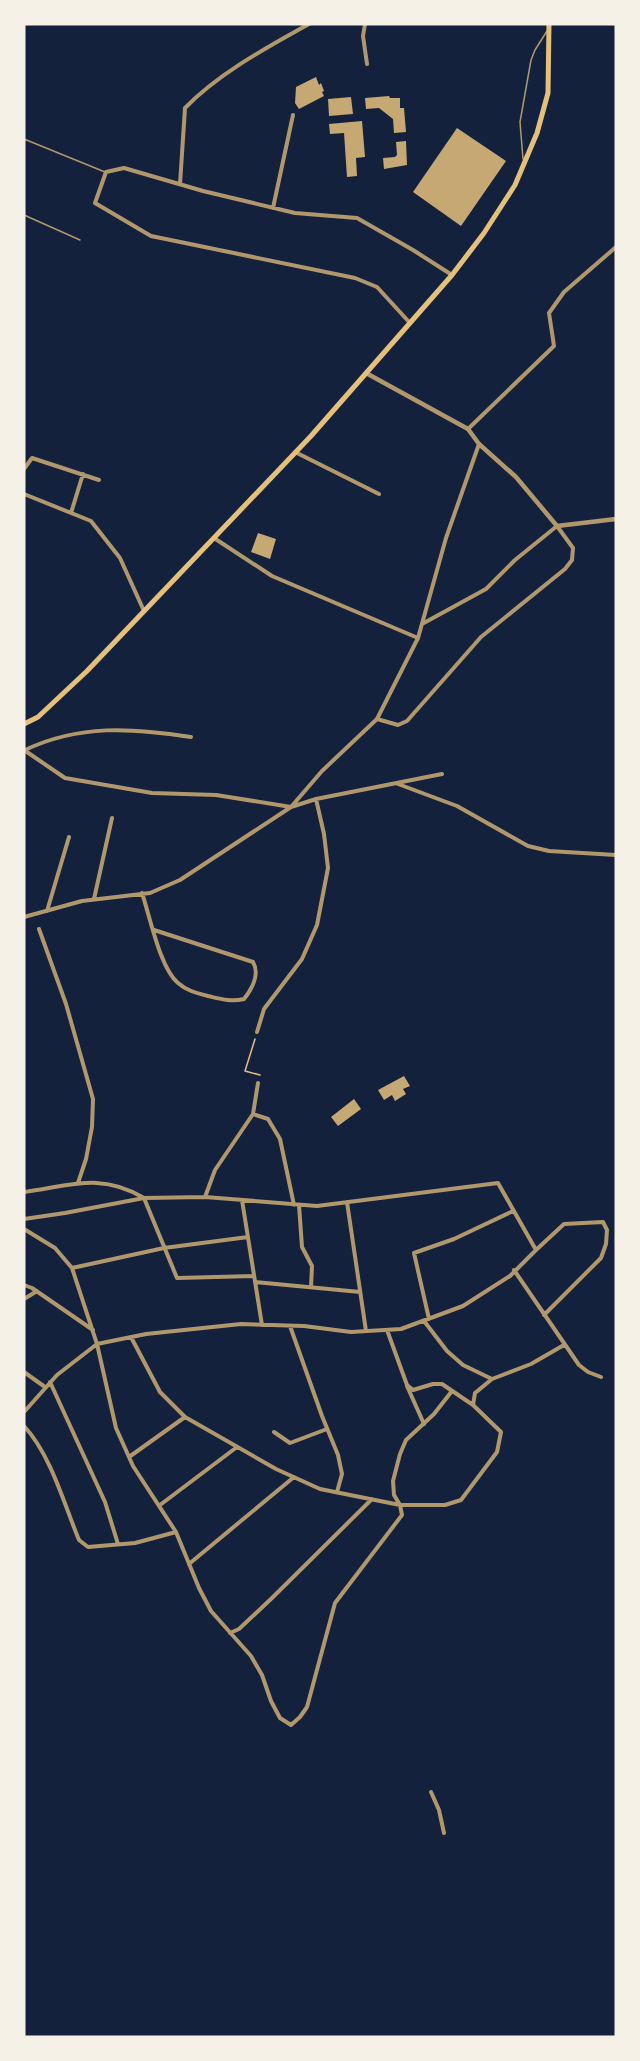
<svg xmlns="http://www.w3.org/2000/svg" width="640" height="2061" viewBox="0 0 640 2061" font-family="'Asap Condensed',sans-serif">
	<style>
		.building { fill: #c6a872 }
		.lines { fill: none; stroke-linecap: round; stroke-linejoin: round }
		.path { stroke: #e5c07b; stroke-width: 1.5 }
		.service { stroke: #b1986c; stroke-width: 1.5 }
		.minor { stroke: #b1986c; stroke-width: 4 }
		.tertiary { stroke: #b1986c; stroke-width: 4.5 }
		.secondary { stroke: #e5c07b; stroke-width: 5 }
	</style>
	<rect width="100%" height="100%" fill="#14213d"/>
	<path class="building" d="M316 77 319 85 321 83 324 91 322 92 324 96 299 109 295 103 296 87Z
		M389 96 390 98H400V108H404L406 132 394 133 393 119 379 108 366 109 365 98Z
		M351 97 353 114 329 116 328 99Z
		M362 121 365 157 356 158 357 176 347 177 344 133 330 134 329 124Z
		M457 128 506 161 461 226 413 192Z
		M406 141 407 165 384 169 383 158 395 157 397 155 396 142Z
		M258 533 276 539 270 559 251 552Z
		M404 1076 410 1086 403 1089 406 1094 395 1101 392 1095 384 1100 378 1090Z
		M354 1099 361 1109 338 1126 331 1117Z"/>
	<g class="lines">
		<path class="path" d="M255 1039 245 1071 260 1075"/>
		<path class="service" d="M24 139 105 172
			M523 159 520 122 531 60 535 50 547 31
			M24 215 80 240"/>
		<path class="minor" d="M365 24 363 36 367 64
			M180 184 185 108C219 73 266 48 309 24
			M273 208 293 115
			M410 323 377 287 355 278 151 236 95 203 106 172 124 168 203 191 295 213 357 218 413 250 452 275
			M468 429 554 346 549 313 564 292 616 247
			M295 452 379 494
			M24 469 32 458 99 480
			M24 494 91 521 120 558 144 611
			M71 513 83 474
			M214 538 272 576 418 638
			M377 719 398 725 407 721 481 637 565 569 572 560 573 548 557 526 515 560 486 589 422 624
			M24 750 65 778 152 793 216 795 291 807 316 799 442 774
			M25 750C80 724 132 728 191 737
			M398 784 457 806 528 846 549 851 616 855
			M142 893C150 917 160 968 178 983 187 991 197 993 208 996 221 999 231 1002 244 999 252 989 260 974 253 962L154 930
			M94 899 112 818
			M47 911 69 837
			M24 917 82 901 150 893 180 880 291 807 322 771 377 719 418 638 446 538 479 444
			M39 929 66 1004 93 1099 92 1127 86 1159 78 1183
			M257 1032 264 1009 302 959 317 925 328 868 324 834 316 799
			M253 1114 258 1083
			M24 1192C70 1186 101 1172 144 1198
			M205 1197 215 1170 253 1114 268 1119 280 1139 294 1205
			M144 1198 177 1278 254 1276
			M242 1200 262 1325
			M347 1202 366 1331
			M299 1205 302 1247 312 1266 311 1287
			M24 1219 65 1213 144 1198 205 1197 317 1206 498 1183 536 1250 510 1276 463 1306 401 1329 351 1332 304 1326 241 1324 146 1334 97 1344 57 1375 24 1412
			M24 1229 55 1248 72 1268 97 1344 116 1428 133 1466 176 1532 199 1588 211 1611 251 1656 262 1675 271 1701 280 1718 291 1725 300 1717 307 1707 335 1603 402 1515 400 1505 394 1495 393 1481 400 1454 406 1440 434 1414 452 1391
			M536 1250 564 1224 603 1222 607 1230 606 1244 601 1258 544 1315
			M72 1268 164 1248 248 1237
			M514 1270 579 1365 588 1372 601 1377
			M255 1282 360 1292
			M24 1285 32 1288 93 1330
			M24 1299 37 1291
			M429 1319 414 1253 454 1239 513 1211
			M424 1321 447 1351 463 1365 492 1379
			M290 1326 322 1416 338 1455 342 1474 337 1492
			M387 1330 407 1385 413 1390 433 1384H442L473 1405
			M131 1337 160 1392 185 1417 276 1469 320 1489 400 1505H445L461 1500 497 1452 501 1432 473 1405 475 1393 492 1379 531 1364 564 1345
			M24 1372 45 1387
			M50 1382 105 1502 118 1544
			M407 1386 424 1424
			M24 1426C51 1455 64 1504 79 1540L88 1547 135 1543 176 1532
			M274 1432 290 1443 327 1429
			M129 1457 185 1417
			M160 1505 237 1447
			M189 1564 294 1477
			M230 1633 239 1629 272 1598 372 1499
			M431 1792 439 1810 444 1833"/>
		<path class="tertiary" d="M366 373 468 429 479 444 516 477 557 526 616 519"/>
		<path class="secondary" d="M24 724 38 717 87 671 311 436 452 275 484 233 515 185 537 133 548 93 549 24"/>
	</g>
	<rect width="640" height="2061" fill="none" stroke="#f6f1e7" stroke-width="51"/>
</svg>
